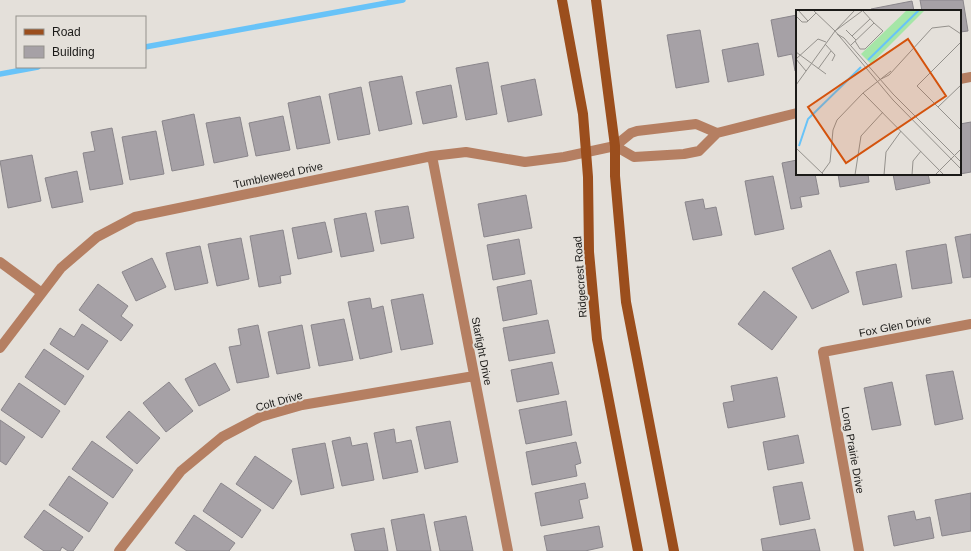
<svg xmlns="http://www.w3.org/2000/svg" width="971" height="551" viewBox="0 0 971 551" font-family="Arial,sans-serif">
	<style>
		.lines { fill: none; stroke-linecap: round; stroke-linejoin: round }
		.stream { stroke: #68c3f8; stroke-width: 5.5 }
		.building { fill: #a6a1a6; stroke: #8a868b }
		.street { stroke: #b57f62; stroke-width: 10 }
		.secondary { stroke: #9b4e1d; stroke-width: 10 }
		.labels { text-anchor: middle; stroke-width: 4; stroke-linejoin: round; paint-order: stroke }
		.street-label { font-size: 11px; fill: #1b1a18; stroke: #e4e0da }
		.inset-river { fill: none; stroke: #68c3f8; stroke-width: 2 }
		.inset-road { fill: none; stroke: #94918c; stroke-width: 1 }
		.view { fill: #d4530d; fill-opacity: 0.15; stroke: #d4530d; stroke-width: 2 }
		.inset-edge { fill: none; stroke: #1b1a18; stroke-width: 2 }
	</style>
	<rect width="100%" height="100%" fill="#e4e0da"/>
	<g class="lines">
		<path class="stream" d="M145 47 403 0
			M0 74 38 67"/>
	</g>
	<path class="building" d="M920 0H963L968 31 960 32V11H922Z
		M912 1 914 11H872L871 9Z
		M797 15V70L795 71 792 54 778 57 771 20Z
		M700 30 709 82 676 88 667 35Z
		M758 43 764 75 728 82 722 50Z
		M488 62 497 114 466 120 456 68Z
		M402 76 412 124 379 131 369 82Z
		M535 79 542 115 508 122 501 86Z
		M451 85 457 117 423 124 416 92Z
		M361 87 370 134 338 140 329 94Z
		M320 96 330 143 297 149 288 103Z
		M194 114 204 165 172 171 162 121Z
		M283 116 290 150 256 156 249 123Z
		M240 117 248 156 214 163 206 123Z
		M971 122V172L960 174V124Z
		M112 128 123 184 90 190 83 153 95 151 91 132Z
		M156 131 164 174 130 180 122 137Z
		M32 155 41 201 8 208 0 161Z
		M797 160V174H815L819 194 800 197 802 207 791 209 782 163Z
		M77 171 83 202 52 208 45 178Z
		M838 174H868L869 182 840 187Z
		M893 174H928L930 183 896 190Z
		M773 176 784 229 755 235 745 181Z
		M526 195 532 228 484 237 478 204Z
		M703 199 705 209 716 207 722 235 693 240 685 202Z
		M408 206 414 238 381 244 375 211Z
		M366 213 374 251 341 257 334 219Z
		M325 222 332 252 298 259 292 228Z
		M283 230 291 274 280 276 281 283 259 287 250 236Z
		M971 234V277L963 278 955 237Z
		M241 238 249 279 217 286 208 244Z
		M519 239 525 274 493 280 487 245Z
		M946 244 952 283 912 289 906 251Z
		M200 246 208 283 175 290 166 253Z
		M830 250 849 292 812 309 792 268Z
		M152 258 166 287 136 301 122 272Z
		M896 264 902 297 863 305 856 272Z
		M531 280 537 314 503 321 497 287Z
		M98 284 128 306 121 316 133 325 121 341 79 310Z
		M764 291 797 317 772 350 738 324Z
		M423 294 433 344 401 350 391 300Z
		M370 298 372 309 383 306 392 352 360 359 348 302Z
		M344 319 353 360 319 366 311 325Z
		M548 320 555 353 509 361 503 328Z
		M82 324 108 341 88 370 50 344 60 328 74 337Z
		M258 325 269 377 237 383 229 347 241 345 238 329Z
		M302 325 310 368 277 374 268 332Z
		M44 349 84 376 65 405 25 377Z
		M552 362 559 394 517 402 511 370Z
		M215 363 230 390 199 406 185 379Z
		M953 371 963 419 935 425 926 375Z
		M777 377 785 417 728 428 723 403 734 401 731 386Z
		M169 382 193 411 166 432 143 403Z
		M892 382 901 425 872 430 864 388Z
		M19 383 60 411 42 438 1 410Z
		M566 401 572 435 526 444 519 410Z
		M129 411 160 438 137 464 106 437Z
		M0 420 25 437 6 465 0 461Z
		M450 421 458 462 425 469 416 427Z
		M394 429 396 443 411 440 418 472 383 479 374 433Z
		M798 435 804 463 768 470 763 442Z
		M350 437 352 446 367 443 374 480 342 486 332 441Z
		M92 441 133 470 113 498 72 469Z
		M576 442 581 463 575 465 577 476 532 485 526 452Z
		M325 443 334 488 301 495 292 449Z
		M255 456 292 481 273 509 236 484Z
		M69 476 108 503 89 532 49 505Z
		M802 482 810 519 780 525 773 487Z
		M221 483 261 510 242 538 203 511Z
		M585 483 588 498 579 500 583 518 541 526 535 493Z
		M971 493V531L942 536 935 500Z
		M44 510 83 537 73 551H68L62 547 60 551H44L24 537Z
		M914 511 916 520 930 517 934 538 894 546 888 516Z
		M424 514 431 551H397L391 520Z
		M194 515 235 543 229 551H187L175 543Z
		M466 516 473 551H440L434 522Z
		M599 526 603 547 585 551H547L544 536Z
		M384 528 388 551H355L351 534Z
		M815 529 820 551H763L761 539Z"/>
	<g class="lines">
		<path class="street" d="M960 79 971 77
			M615 146 634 157 684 154 699 151 717 133 797 113
			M432 156 508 551
			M0 262 42 293
			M0 348 61 268 97 237 135 217 432 156 466 152 525 162 564 157 615 146 631 133 637 131 696 124 717 133
			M119 551 181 471 222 437 260 417 302 405 474 376
			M859 551 823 352 971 324"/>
		<path class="secondary" d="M562 0 583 114 588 177 589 252 597 339 638 551
			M596 0 615 146V176L626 302 674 551"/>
	</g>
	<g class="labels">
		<g class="street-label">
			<text transform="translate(278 175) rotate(-12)" y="4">Tumbleweed Drive</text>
			<text transform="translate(580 277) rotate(-94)" y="4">Ridgecrest Road</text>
			<text transform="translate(895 326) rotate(-11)" y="4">Fox Glen Drive</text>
			<text transform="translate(482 351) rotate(79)" y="4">Starlight Drive</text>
			<text transform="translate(279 401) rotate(-16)" y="4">Colt Drive</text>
			<text transform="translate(853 450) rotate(80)" y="4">Long Prairie Drive</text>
		</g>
	</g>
	<g transform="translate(796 10)">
		<rect width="165" height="165" fill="#e4e0da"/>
		<path d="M111 0H129L75 54 65 44Z" fill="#a5e6a7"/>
		<path class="inset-river" d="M72 50 123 0M3 136 12 109 65 57"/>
		<path class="inset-road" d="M2 0 12 11M17 0 39 21 97 90 165 159M0 6 6 12H11L20 3M40 20 59 0M50 20 60 30M39 21 66 1M41 24 48 28 97 84 165 152M56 26 74 9M59 31 64 39H69L87 21 78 13M165 32 121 76 165 120M29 34 39 45 36 51M55 35 78 13 66 0M0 42 30 64M0 49 22 29 30 32M0 49 10 61M22 59 35 41M85 69 93 65 136 18 153 16 165 24M0 75 39 21M67 83 148 165M142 97 165 75M0 138 28 165M26 163 34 152 37 120 41 110 67 83 95 61M59 165 65 126 87 102M88 165 90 142 105 121M116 165 117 151 125 141M139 165 165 139"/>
		<path class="view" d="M112 29 150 86 50 153 12 97Z"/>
		<rect width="165" height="165" class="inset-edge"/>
	</g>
	<rect x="16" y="16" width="130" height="52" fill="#e4e0da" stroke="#94918c"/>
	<rect x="24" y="29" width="20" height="6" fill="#9b4e1d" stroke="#94918c"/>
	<text x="52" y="36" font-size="12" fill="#1b1a18">Road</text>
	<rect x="24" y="46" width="20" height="12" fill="#a6a1a6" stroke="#94918c"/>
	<text x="52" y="56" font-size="12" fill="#1b1a18">Building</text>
</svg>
